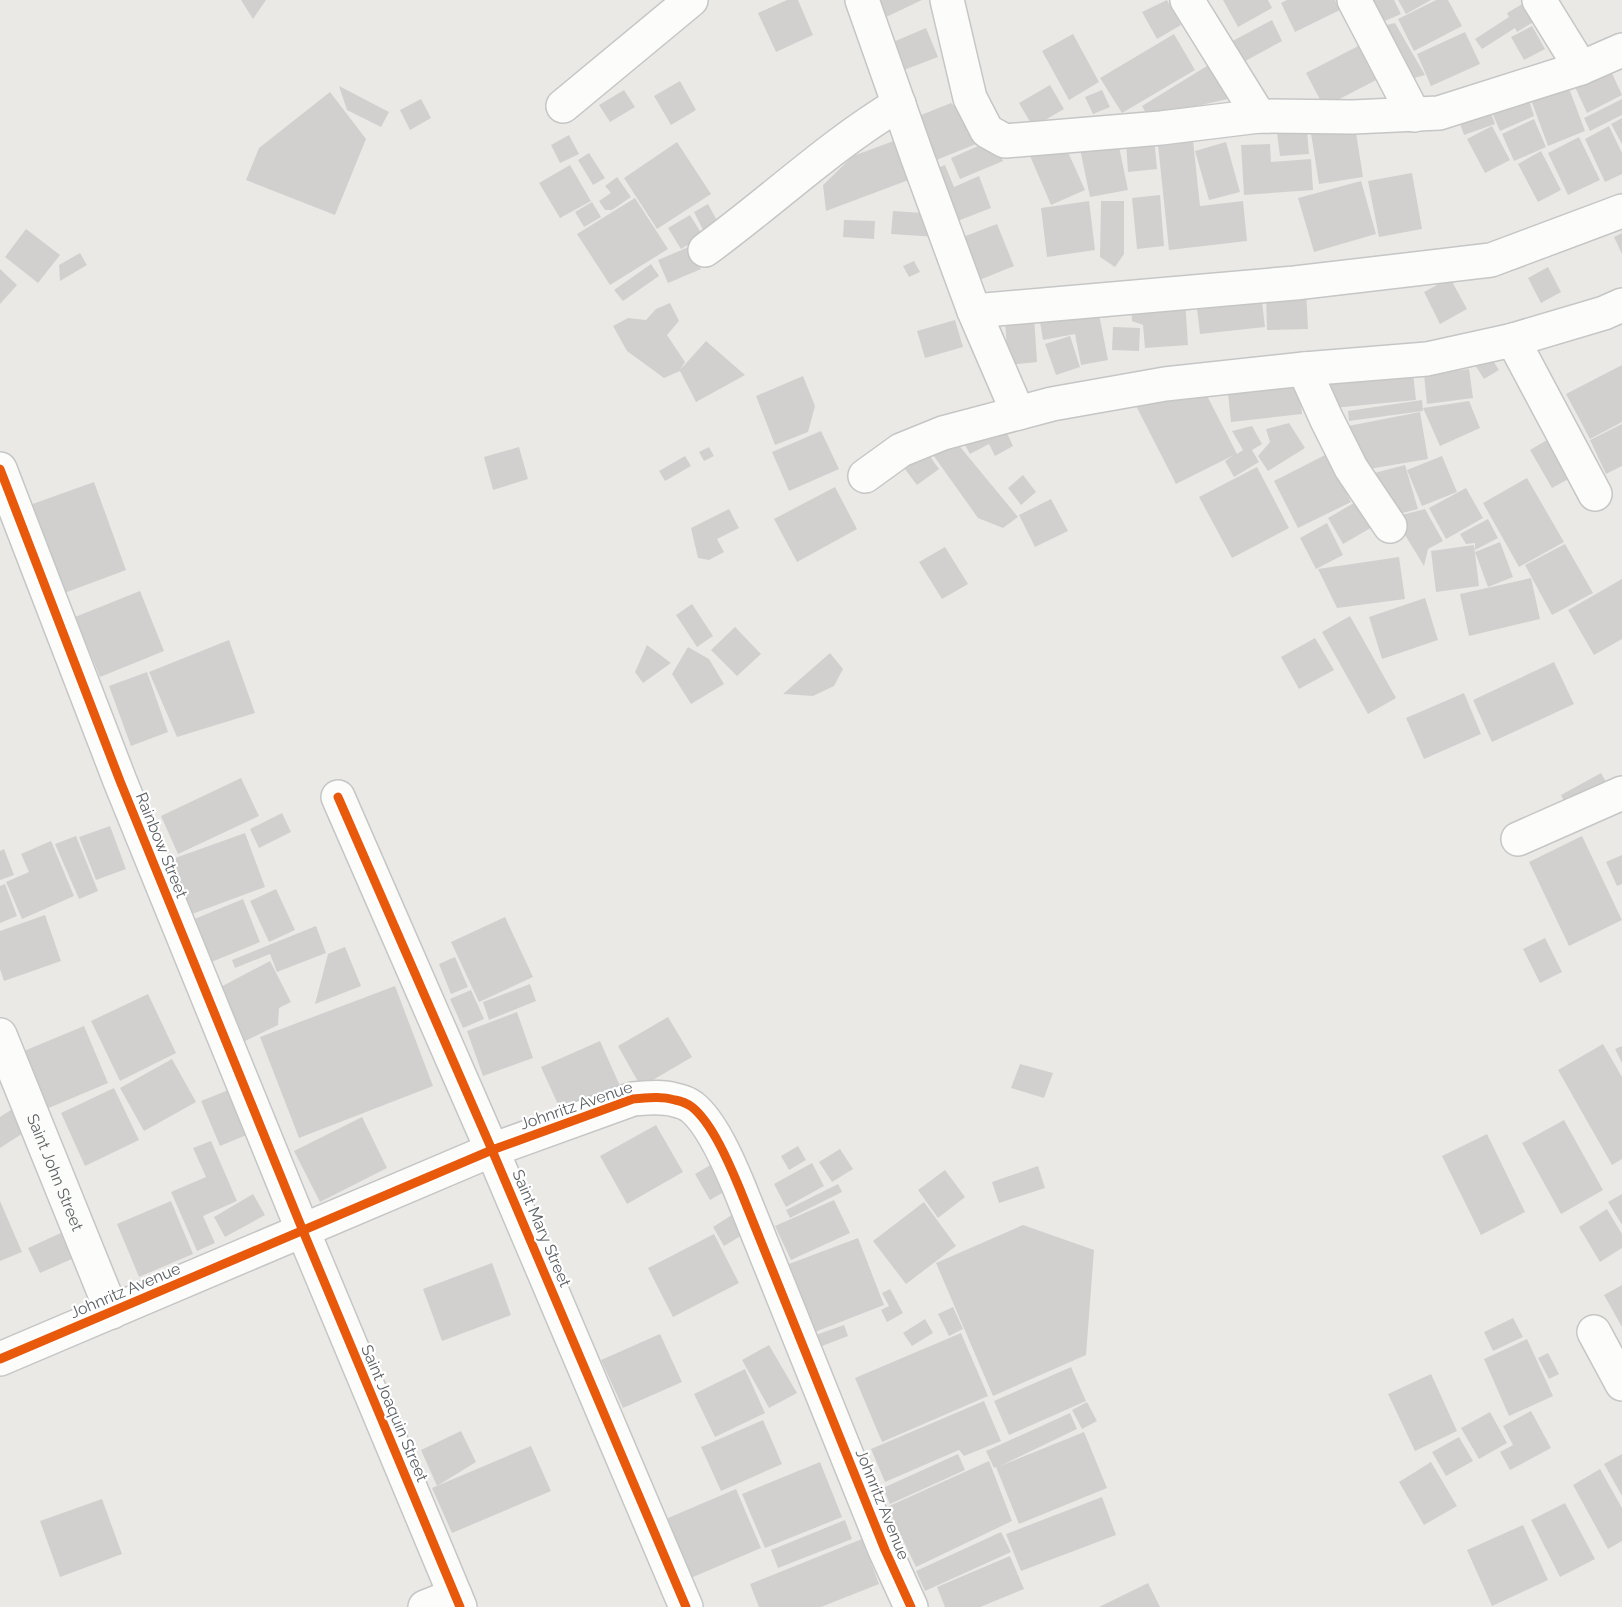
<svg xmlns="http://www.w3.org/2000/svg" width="1622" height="1607" viewBox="0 0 1622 1607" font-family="Raleway,sans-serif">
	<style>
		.building { fill: #d2d0cf }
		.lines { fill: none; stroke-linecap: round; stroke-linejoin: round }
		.street-casing { stroke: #c5c6c6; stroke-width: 36 }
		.street { stroke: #fcfcfb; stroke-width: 33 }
		.cycleway-casing { stroke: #fff; stroke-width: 13 }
		.cycleway { stroke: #e8590c; stroke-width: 9 }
		.labels { text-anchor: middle; stroke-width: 4.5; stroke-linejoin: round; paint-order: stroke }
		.street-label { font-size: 16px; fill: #5c6063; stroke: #fff }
	</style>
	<rect width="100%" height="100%" fill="#ebe9e6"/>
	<path class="building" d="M241 0H266L253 19Z
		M787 0H798L813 35 776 52 758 13Z
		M873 0H922L882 19Z
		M1167 0 1181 25 1157 39 1142 12Z
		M1223 0H1268L1272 8 1238 27Z
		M1287 0H1335L1340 10 1295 32 1281 3Z
		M1367 0H1394L1401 14 1378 24Z
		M1398 0H1431L1406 14Z
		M1436 0H1448L1462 26 1414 51 1398 19Z
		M1529 0 1540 18 1517 32 1515 28 1482 49 1475 39 1509 17 1507 13Z
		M1272 20 1282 41 1236 66 1225 45Z
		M1395 23 1425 75 1407 80 1378 27Z
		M1532 26 1545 49 1524 60 1511 37Z
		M926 28 938 57 904 70 893 42Z
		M1465 32 1480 64 1431 86 1417 54Z
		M1073 34 1099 82 1069 100 1042 51Z
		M1174 34 1195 70 1122 113 1100 78Z
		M1364 43 1382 77 1324 107 1306 73Z
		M1215 61 1237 97 1148 117 1142 106Z
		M1610 69 1622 95 1587 113 1575 87Z
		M680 81 696 110 671 125 654 96Z
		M1567 83 1585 131 1548 146 1530 97Z
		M1050 85 1064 109 1033 127 1019 103Z
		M339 86 389 112 381 127 347 110Z
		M624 90 635 107 610 122 599 105Z
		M1102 90 1110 107 1093 114 1085 97Z
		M330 92 366 139 335 215 246 180 259 148Z
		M1527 94 1534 116 1500 131 1490 108Z
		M421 99 431 118 410 130 400 110Z
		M1622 99V115L1590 131 1584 118Z
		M1487 101 1495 124 1464 135 1456 112Z
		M951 103 964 114 976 144 929 163 911 119Z
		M1622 118V144L1611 124Z
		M1534 119 1546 147 1514 161 1502 134Z
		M1354 120 1363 177 1319 184 1310 127Z
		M1492 126 1510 160 1485 173 1467 139Z
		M1609 126 1622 153V174L1605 182 1585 139Z
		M1192 131 1200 206 1243 201 1247 241 1169 250 1157 135Z
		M1307 131 1309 154 1280 156 1277 133Z
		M569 135 579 154 560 163 551 145Z
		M1579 137 1600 180 1568 195 1548 153Z
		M1154 138 1157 169 1128 172 1126 142Z
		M899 139 914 178 826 211 823 185 853 156Z
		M994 139 1003 161 960 179 951 158Z
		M677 142 711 194 657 229 624 178Z
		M1118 142 1128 190 1090 197 1080 149Z
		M1226 142 1240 192 1209 200 1195 151Z
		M1270 144 1271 162 1311 159 1313 190 1244 195 1241 145Z
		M1027 149 1068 152 1085 190 1051 205Z
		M1541 151 1561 190 1538 202 1518 164Z
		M589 153 605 178 593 185 578 160Z
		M570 165 591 201 560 218 539 183Z
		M945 165 954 187 979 176 991 208 950 224 930 171Z
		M1412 173 1422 229 1379 237 1368 181Z
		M617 177 631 197 612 210H605L599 201 611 193 605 186Z
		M1361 181 1376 234 1314 252 1298 198Z
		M1160 195 1164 246 1137 249 1132 198Z
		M635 198 668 249 610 285 577 234Z
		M1089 201 1095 250 1047 257 1041 208Z
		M1101 201H1124V254L1115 267 1100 257Z
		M592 202 601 217 584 227 575 212Z
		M708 204 719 224 704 232 694 212Z
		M893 211 938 214 936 237 891 234Z
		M690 215 703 236 681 249 668 228Z
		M844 220 875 221 874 239 843 237Z
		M997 224 1014 266 972 283 955 240Z
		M26 229 60 255 38 283 5 257Z
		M1622 233V254L1614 237Z
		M691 246 701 269 668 283 658 260Z
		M80 253 87 265 60 281 59 265Z
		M914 261 920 272 909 277 903 266Z
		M651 264 659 276 623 301 614 290Z
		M1548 267 1561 292 1541 303 1528 278Z
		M0 269 17 285 0 304Z
		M1450 278 1467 309 1440 324 1424 292Z
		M1306 290 1308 329 1267 330 1266 292Z
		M1261 293 1265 327 1200 334 1196 300Z
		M1185 299 1188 345 1145 348 1143 325 1132 321 1131 303Z
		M670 303 679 321 667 335 685 362 680 370 706 341 745 375 696 402 680 371 664 378 627 351 613 326 628 318 646 320 656 309Z
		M1097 304 1108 360 1081 365 1075 334 1043 340 1039 316Z
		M1034 316 1037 362 1008 365 1005 319Z
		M955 320 963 347 925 358 917 331Z
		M1113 327 1140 328 1139 351 1112 350Z
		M1070 336 1080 367 1056 375 1045 344Z
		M1490 356 1499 370 1484 379 1475 365Z
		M1412 364 1416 400 1333 408 1329 372Z
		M1622 365V422L1590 439 1566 394Z
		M1469 369 1473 398 1427 404 1424 375Z
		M803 376 815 406 808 432 775 445 756 396Z
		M1299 376 1302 414 1231 422 1227 384Z
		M1202 386 1237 454 1243 450 1232 431 1252 426 1262 444 1252 450 1259 462 1234 477 1225 461 1234 455 1176 484 1132 398Z
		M1422 400 1423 411 1349 421 1348 411Z
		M1469 401 1480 428 1440 446 1423 408Z
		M1420 412 1428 459 1357 471 1348 426Z
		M1289 423 1305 448 1268 471 1258 456 1270 442 1266 429Z
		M1622 424V466L1606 474 1590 440Z
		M821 431 839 469 789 491 772 452Z
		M1006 431 1013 446 995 456 989 444 970 454 959 434Z
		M952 437 1018 517 1003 528 978 518 926 445Z
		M1552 437 1574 476 1552 488 1530 450Z
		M921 444 939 469 917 485 898 460Z
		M519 447 528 479 493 490 484 457Z
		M709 447 714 456 704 461 699 452Z
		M1327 454 1351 502 1298 528 1274 481Z
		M685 456 691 466 665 481 659 471Z
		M1442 456 1457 492 1422 506 1407 470Z
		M1405 465 1418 509 1387 517 1363 476Z
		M1257 467 1289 528 1232 558 1199 497Z
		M1023 475 1036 492 1021 505 1008 488Z
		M1527 478 1564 542 1519 567 1483 503Z
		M94 482 126 570 59 595 27 506Z
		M835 487 857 529 797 562 774 519Z
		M1466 488 1483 518 1446 539 1429 508Z
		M1366 496 1381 522 1343 544 1328 518Z
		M1051 499 1068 531 1035 547 1019 515Z
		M729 509 739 528 717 539 724 552 709 560 698 558 691 528Z
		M1425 509 1443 541 1428 549 1424 566 1394 517Z
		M1488 519 1498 538 1475 550V543L1466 544 1460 534Z
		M1327 523 1343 555 1316 569 1300 538Z
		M1500 542 1513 577 1488 587 1475 552Z
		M1565 544 1593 593 1552 615 1525 565Z
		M1474 545 1479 586 1436 592 1431 551Z
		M945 547 968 584 942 599 919 562Z
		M1399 557 1405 599 1337 608 1318 569Z
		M1531 578 1540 619 1469 636 1460 594Z
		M1622 579V639L1594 655 1568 610Z
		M140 591 164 651 100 677 75 617Z
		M1425 598 1438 640 1382 659 1369 617Z
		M692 604 713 636 697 647 676 615Z
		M1350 616 1396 698 1368 714 1322 632Z
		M735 627 761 654 737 676 711 650Z
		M1315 638 1334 670 1299 689 1281 657Z
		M229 640 255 713 177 737 149 672Z
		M647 645 671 663 643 683 635 672Z
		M688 647 709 659 724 684 691 704 672 674Z
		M830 653 843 669 834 686 813 696 783 694Z
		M1554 662 1574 704 1492 742 1473 700Z
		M147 672 168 732 131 746 109 686Z
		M1464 693 1481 734 1424 759 1406 718Z
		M1601 773 1609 787 1568 809 1561 795Z
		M241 778 259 816 178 854 161 816Z
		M282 813 291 832 259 848 250 829Z
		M110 826 126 869 96 880 79 837Z
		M245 833 265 887 184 917 164 862Z
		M76 836 98 891 79 899 55 844Z
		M1582 836 1622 920 1569 946 1529 862Z
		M51 841 74 896 22 919 6 882 29 872 21 854Z
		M4 849 14 875 0 880V851Z
		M1622 855V884L1617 886 1606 862Z
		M5 884 17 916 0 923V886Z
		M276 889 295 930 269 942 250 901Z
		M243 899 260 942 209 963 192 920Z
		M45 915 61 961 4 981 0 969V931Z
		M505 917 533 977 479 1002 451 942Z
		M316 926 326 953 277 972 270 954 235 968 232 960Z
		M1545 938 1562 972 1540 983 1523 949Z
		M345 947 361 986 315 1004 328 954Z
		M455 957 468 987 451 994 439 964Z
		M270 961 291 1002 279 1008 278 1025 239 1044 213 991Z
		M530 984 536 1001 489 1020 483 1002Z
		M395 986 433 1086 299 1138 260 1037Z
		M471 990 484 1019 463 1028 450 999Z
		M148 994 176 1053 120 1081 91 1021Z
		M517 1012 533 1058 483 1076 467 1031Z
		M668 1017 692 1057 641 1087 618 1046Z
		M84 1026 108 1083 44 1110 19 1053Z
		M600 1041 620 1086 561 1111 541 1067Z
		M1603 1044 1622 1077V1159L1612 1165 1558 1070Z
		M1622 1046V1063L1615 1049Z
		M172 1059 196 1102 144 1131 120 1088Z
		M1020 1064 1053 1073 1044 1098 1011 1088Z
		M114 1088 139 1140 85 1166 61 1113Z
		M231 1089 249 1134 220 1146 201 1101Z
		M17 1106 31 1128 0 1148V1117Z
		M362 1117 387 1168 320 1202 294 1151Z
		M1564 1120 1603 1190 1561 1214 1522 1143Z
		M656 1125 683 1172 627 1204 600 1156Z
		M1487 1134 1525 1212 1481 1235 1442 1156Z
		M211 1141 237 1201 203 1216 215 1243 197 1251 171 1192 206 1177 193 1148Z
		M798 1146 806 1160 789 1170 781 1156Z
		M840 1149 853 1169 832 1182 819 1162Z
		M714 1163 729 1189 710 1200 695 1174Z
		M812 1163 824 1186 786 1207 774 1184Z
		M1038 1166 1045 1188 999 1203 992 1182Z
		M945 1170 965 1197 938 1218 918 1190Z
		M838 1184 842 1192 790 1218 786 1210Z
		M253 1194 265 1215 225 1237 214 1217Z
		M1622 1194V1225L1608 1202Z
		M834 1200 850 1233 791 1260 775 1226Z
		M0 1201 22 1252 0 1261Z
		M171 1201 193 1254 139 1277 117 1224Z
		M924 1202 956 1246 906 1284 873 1241Z
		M1607 1209 1622 1234V1248L1600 1262 1579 1227Z
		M738 1211 749 1231 724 1246 713 1227Z
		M1023 1225 1094 1250 1086 1355 993 1396 936 1263Z
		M63 1232 74 1258 40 1273 28 1248Z
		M714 1234 739 1283 673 1317 648 1268Z
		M858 1238 884 1305 807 1335 781 1267Z
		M492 1263 511 1315 442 1341 423 1289Z
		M1622 1285V1327L1604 1295Z
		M890 1289 903 1313 887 1322 881 1310 889 1306 882 1293Z
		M953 1307 963 1329 949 1336 938 1314Z
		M1513 1318 1523 1337 1493 1351 1484 1332Z
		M925 1319 933 1333 912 1346 903 1333Z
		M844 1325 848 1336 817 1348 813 1336Z
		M961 1333 988 1396 882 1442 855 1378Z
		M660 1334 682 1382 623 1408 601 1360Z
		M1527 1339 1553 1396 1509 1416 1484 1359Z
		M769 1345 797 1393 769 1408 742 1360Z
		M1548 1353 1559 1374 1549 1379 1538 1358Z
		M1071 1367 1086 1401 1009 1435 994 1401Z
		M745 1369 765 1413 715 1437 694 1394Z
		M1431 1374 1457 1431 1415 1451 1388 1394Z
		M984 1401 1001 1441 964 1456 959 1450 885 1482 871 1449Z
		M1087 1402 1097 1421 1082 1429 1072 1410Z
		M1531 1411 1551 1448 1510 1470 1500 1452 1513 1445 1503 1426Z
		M1490 1412 1507 1443 1479 1459 1461 1428Z
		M1070 1413 1077 1429 1000 1466 1084 1432 1107 1488 1019 1524 996 1467 994 1468 986 1451Z
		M763 1420 782 1464 721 1491 701 1447Z
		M461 1431 476 1462 437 1486 421 1450Z
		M1459 1437 1473 1461 1446 1476 1432 1452Z
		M531 1446 551 1491 452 1533 432 1488Z
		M958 1454 965 1470 890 1504 883 1488Z
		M1622 1454V1496L1604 1464Z
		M989 1461 1012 1521 916 1567 887 1507Z
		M820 1462 842 1517 765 1548 742 1494Z
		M1431 1462 1457 1506 1424 1525 1399 1482Z
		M1600 1469 1622 1508V1541L1608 1549 1573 1485Z
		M736 1489 761 1548 686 1580 661 1521Z
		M1102 1497 1116 1535 1021 1571 1006 1534Z
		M102 1499 122 1554 60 1577 40 1521Z
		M1565 1503 1595 1559 1560 1577 1531 1520Z
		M845 1520 852 1539 778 1568 771 1550Z
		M1523 1525 1548 1580 1492 1606 1467 1550Z
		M1001 1532 1011 1552 925 1591 916 1571Z
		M862 1539 879 1584 821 1607H759L750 1584Z
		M1010 1556 1024 1589 980 1607H945L937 1587Z
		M1148 1583 1160 1607H1099Z"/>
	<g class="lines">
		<defs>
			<g id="street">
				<path d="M862 0 917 156 974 311 1018 413"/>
				<path d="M947 0 970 98 987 131 1005 141 1161 128 1259 116 1353 117 1439 113 1581 68 1622 50"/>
				<path d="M1187 0 1259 116"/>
				<path d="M1354 0 1414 115"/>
				<path d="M1539 0 1581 68"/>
				<path d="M563 106 691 0"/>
				<path d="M705 250C771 202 829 146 899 104"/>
				<path d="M974 311 1295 283 1491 260 1622 211"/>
				<path d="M1513 340 1595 494"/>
				<path d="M1304 369 1326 418 1351 468 1390 526"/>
				<path d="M0 469 120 781 303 1231 460 1607"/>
				<path d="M865 476 901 450 943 433 1052 404 1165 384 1304 369 1427 359 1513 340 1604 313 1622 305"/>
				<path d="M338 797 492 1150 686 1607"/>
				<path d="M1518 839 1622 793"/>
				<path id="s1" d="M0 1035 112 1312"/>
				<path d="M1594 1332 1622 1384"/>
				<path d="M0 1359 492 1150 633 1099C647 1098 661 1096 675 1100 680 1101 688 1104 692 1107 712 1123 729 1163 739 1187L885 1550 911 1607"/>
				<path d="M425 1607 455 1595"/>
			</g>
		</defs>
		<use href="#street" class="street-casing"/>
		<use href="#street" class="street"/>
		<defs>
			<path id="cycleway" d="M0 469 120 781 303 1231 460 1607
				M338 797 492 1150 686 1607
				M0 1359 492 1150 633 1099C647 1098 661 1096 675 1100 680 1101 688 1104 692 1107 712 1123 729 1163 739 1187L885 1550 911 1607"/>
		</defs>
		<use href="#cycleway" class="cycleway-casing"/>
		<use href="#cycleway" class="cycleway"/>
	</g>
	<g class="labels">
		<g class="street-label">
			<text transform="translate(162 845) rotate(68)" y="6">Rainbow Street</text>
			<text transform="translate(576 1105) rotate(-19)" y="6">Johnritz Avenue</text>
			<text dy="6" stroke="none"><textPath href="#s1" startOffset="148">Saint John Street</textPath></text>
			<text transform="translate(542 1228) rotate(67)" y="6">Saint Mary Street</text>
			<text transform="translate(125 1290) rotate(-23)" y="6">Johnritz Avenue</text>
			<text transform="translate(395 1413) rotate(67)" y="6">Saint Joaquin Street</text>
			<text transform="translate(883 1504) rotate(68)" y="6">Johnritz Avenue</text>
		</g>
	</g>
</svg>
